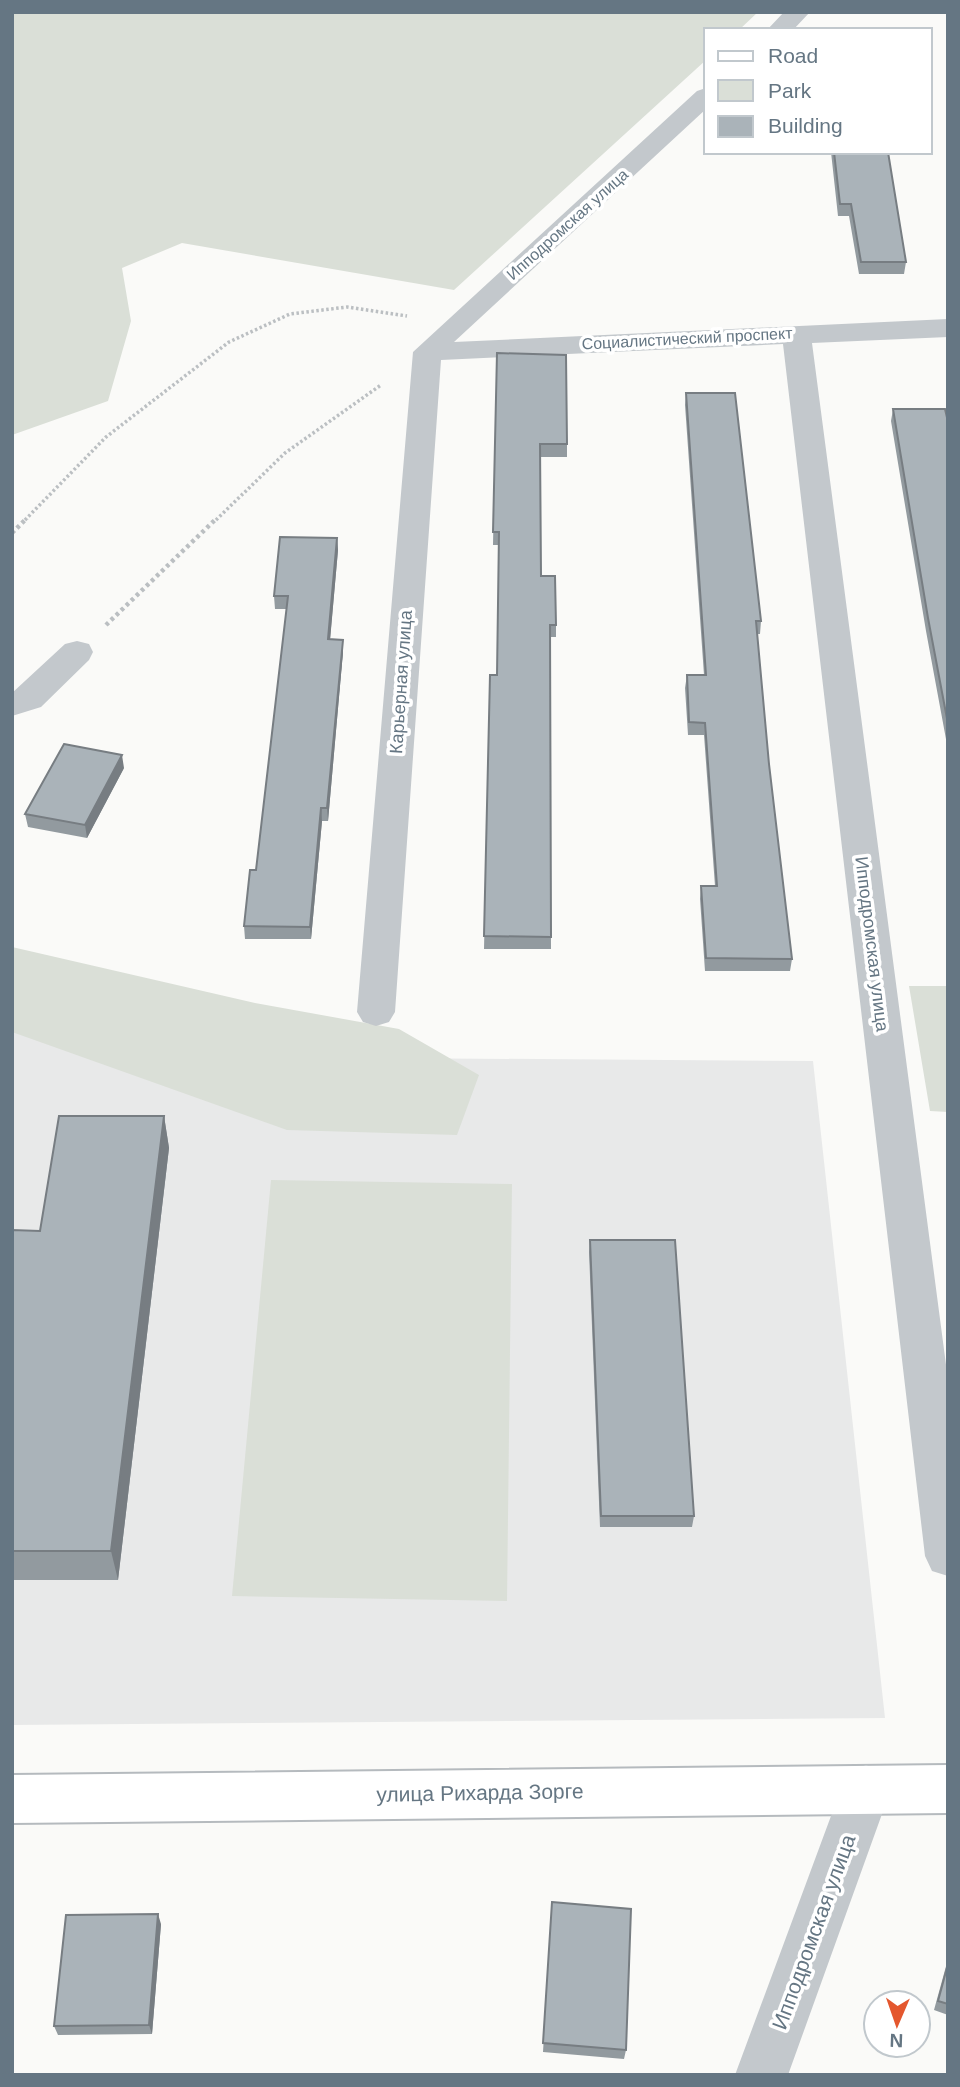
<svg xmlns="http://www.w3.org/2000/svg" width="960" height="2087" viewBox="0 0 960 2087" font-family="Arial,sans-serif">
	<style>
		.built { fill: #e8e9e9 }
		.green { fill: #dadfd7 }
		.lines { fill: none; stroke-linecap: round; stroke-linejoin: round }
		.major-casing { stroke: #b5babe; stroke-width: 4 }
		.path-far1 { stroke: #bbbfc2; stroke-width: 3.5; stroke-dasharray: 2.5 2.5; stroke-linecap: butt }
		.path { stroke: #bbbfc2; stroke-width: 4.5; stroke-dasharray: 3.5 3.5; stroke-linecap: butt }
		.minor { fill: #c3c8cc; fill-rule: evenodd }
		.major { fill: #fff; fill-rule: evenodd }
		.wall { fill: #929a9f }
		.shaded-wall { fill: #777d82 }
		.building { fill: #aab3b9; stroke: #777d82; stroke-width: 2 }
		.labels { text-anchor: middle; stroke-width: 7; stroke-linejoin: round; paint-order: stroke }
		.far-street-label { font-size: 16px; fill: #657683; stroke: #fff }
		.street-label { font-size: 18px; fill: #657683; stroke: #fff }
		.near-street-label { font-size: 21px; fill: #657683; stroke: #fff }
	</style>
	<rect width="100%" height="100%" fill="#fafaf8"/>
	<path class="built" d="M12 959 384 1058 813 1061 885 1718 12 1725Z"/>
	<path class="green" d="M12 12H758L739 30H706V60L454 290 182 243 122 268 131 321 108 401 12 435Z
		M12 947 255 1003 399 1029 479 1075 457 1135 287 1130 12 1032Z
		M909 986H948V1112L930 1111Z
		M271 1180 512 1184 507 1601 232 1596Z"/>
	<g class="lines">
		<defs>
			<path id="major" d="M948 1765V1813L12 1823V1775Z"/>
		</defs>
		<use href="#major" class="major-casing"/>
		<path class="path-far1" d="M25 520 106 437 229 342 290 314 347 307 407 316
			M216 520 285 453 381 385"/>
		<path class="path" d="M12 533 27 518
			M106 625 217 518"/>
		<path class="minor" d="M784 12H810L793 30H767Z
			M706 88V109L454 342 948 319V337L812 343 948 1380V1576L932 1571 925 1556 783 344 441 360 395 1012 389 1022 376 1026 363 1022 357 1012 413 352 697 91Z
			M77 641 89 644 93 652 89 660 41 707 12 716V693L65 644Z
			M866 1765 883 1772 891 1789 788 2075H735L841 1789 849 1772Z"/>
		<use href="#major" class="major"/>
	</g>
	<path class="wall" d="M831 152H888L906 262 904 274H859L849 216H838Z
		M497 353 567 444V457H541V576L556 625V637H550L551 949H484L490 675H497L499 545H493Z
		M686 393 761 621 760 634H757L769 764 792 959 790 971H705L700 899 701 886H715L704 735H688L685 688 687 675H704L685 405Z
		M893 409 948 422V750L926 631 891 421Z
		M337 538 338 550 330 639 343 640V652L328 821H322L311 939H245L244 926 256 870 287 609H275L274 596Z
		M124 768 87 838 28 827 25 814Z
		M164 1116 169 1148 118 1580H12V1230L40 1231Z
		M590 1240 694 1516 692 1527H600L589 1252Z
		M552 1902 626 2050 624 2059 543 2052Z
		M161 1924 152 2034 58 2035 54 2026Z
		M948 1959V2015L934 2010Z"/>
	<path class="shaded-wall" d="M337 538 338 550 329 652 328 639Z
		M343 640V652L328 821 327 808Z
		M122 755 124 768 87 838 85 825Z
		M321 808 322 821 311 939 310 927Z
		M164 1116 169 1148 118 1580 111 1551Z
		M158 1914 161 1924 152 2034 149 2025Z"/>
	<path class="building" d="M834 152H888L906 262H861L851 204H840Z
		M497 353 566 355 567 444H540L541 576H555L556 625H550L551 937 484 936 490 675H497L499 532H493Z
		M686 393H735L761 621H756L769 764 792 959 706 958 701 886H717L705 723 689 722 687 675H706Z
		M893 409H945L948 422V724L928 618Z
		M280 537 337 538 328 639 343 640 327 808H321L310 927 244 926 250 870H256L288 596H274Z
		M64 744 122 755 85 825 25 814Z
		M59 1116H164L111 1551H12V1230L40 1231Z
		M590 1240H675L694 1516H601Z
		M552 1902 631 1909 626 2050 543 2043Z
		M158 1914 149 2025 54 2026 66 1915Z
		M948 1964V2004L938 2001Z"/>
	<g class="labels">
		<g class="far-street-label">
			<text transform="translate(567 224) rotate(-42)" y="6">Ипподромская улица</text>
			<text transform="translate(687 338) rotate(-3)" y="6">Социалистический проспект</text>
		</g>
		<g class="street-label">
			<text transform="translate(401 682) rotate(-86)" y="6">Карьерная улица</text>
			<text transform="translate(872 944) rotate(83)" y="6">Ипподромская улица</text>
		</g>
		<g class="near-street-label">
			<text transform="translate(480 1793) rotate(-1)" y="7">улица Рихарда Зорге</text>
			<text transform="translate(814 1932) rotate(-70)" y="7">Ипподромская улица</text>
		</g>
	</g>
	<rect width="960" height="2087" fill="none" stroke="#657683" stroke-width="28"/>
	<rect x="704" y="28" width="228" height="126" fill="#ffffff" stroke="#c1c8cd" stroke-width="2"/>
	<rect x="718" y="51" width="35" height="10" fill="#ffffff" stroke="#c1c8cd" stroke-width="2"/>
	<text x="768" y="63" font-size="21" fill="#657683">Road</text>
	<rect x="718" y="80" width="35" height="21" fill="#dadfd7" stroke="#c1c8cd" stroke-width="2"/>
	<text x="768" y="98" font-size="21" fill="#657683">Park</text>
	<rect x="718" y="116" width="35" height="21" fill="#aab3b9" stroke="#c1c8cd" stroke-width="2"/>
	<text x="768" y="133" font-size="21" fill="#657683">Building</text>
	<g transform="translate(897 2024) rotate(182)"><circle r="33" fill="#ffffff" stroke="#c1c8cd" stroke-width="2"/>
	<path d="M0-5L12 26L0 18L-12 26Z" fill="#e4572e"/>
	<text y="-10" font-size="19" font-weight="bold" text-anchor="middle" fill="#657683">N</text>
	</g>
</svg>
